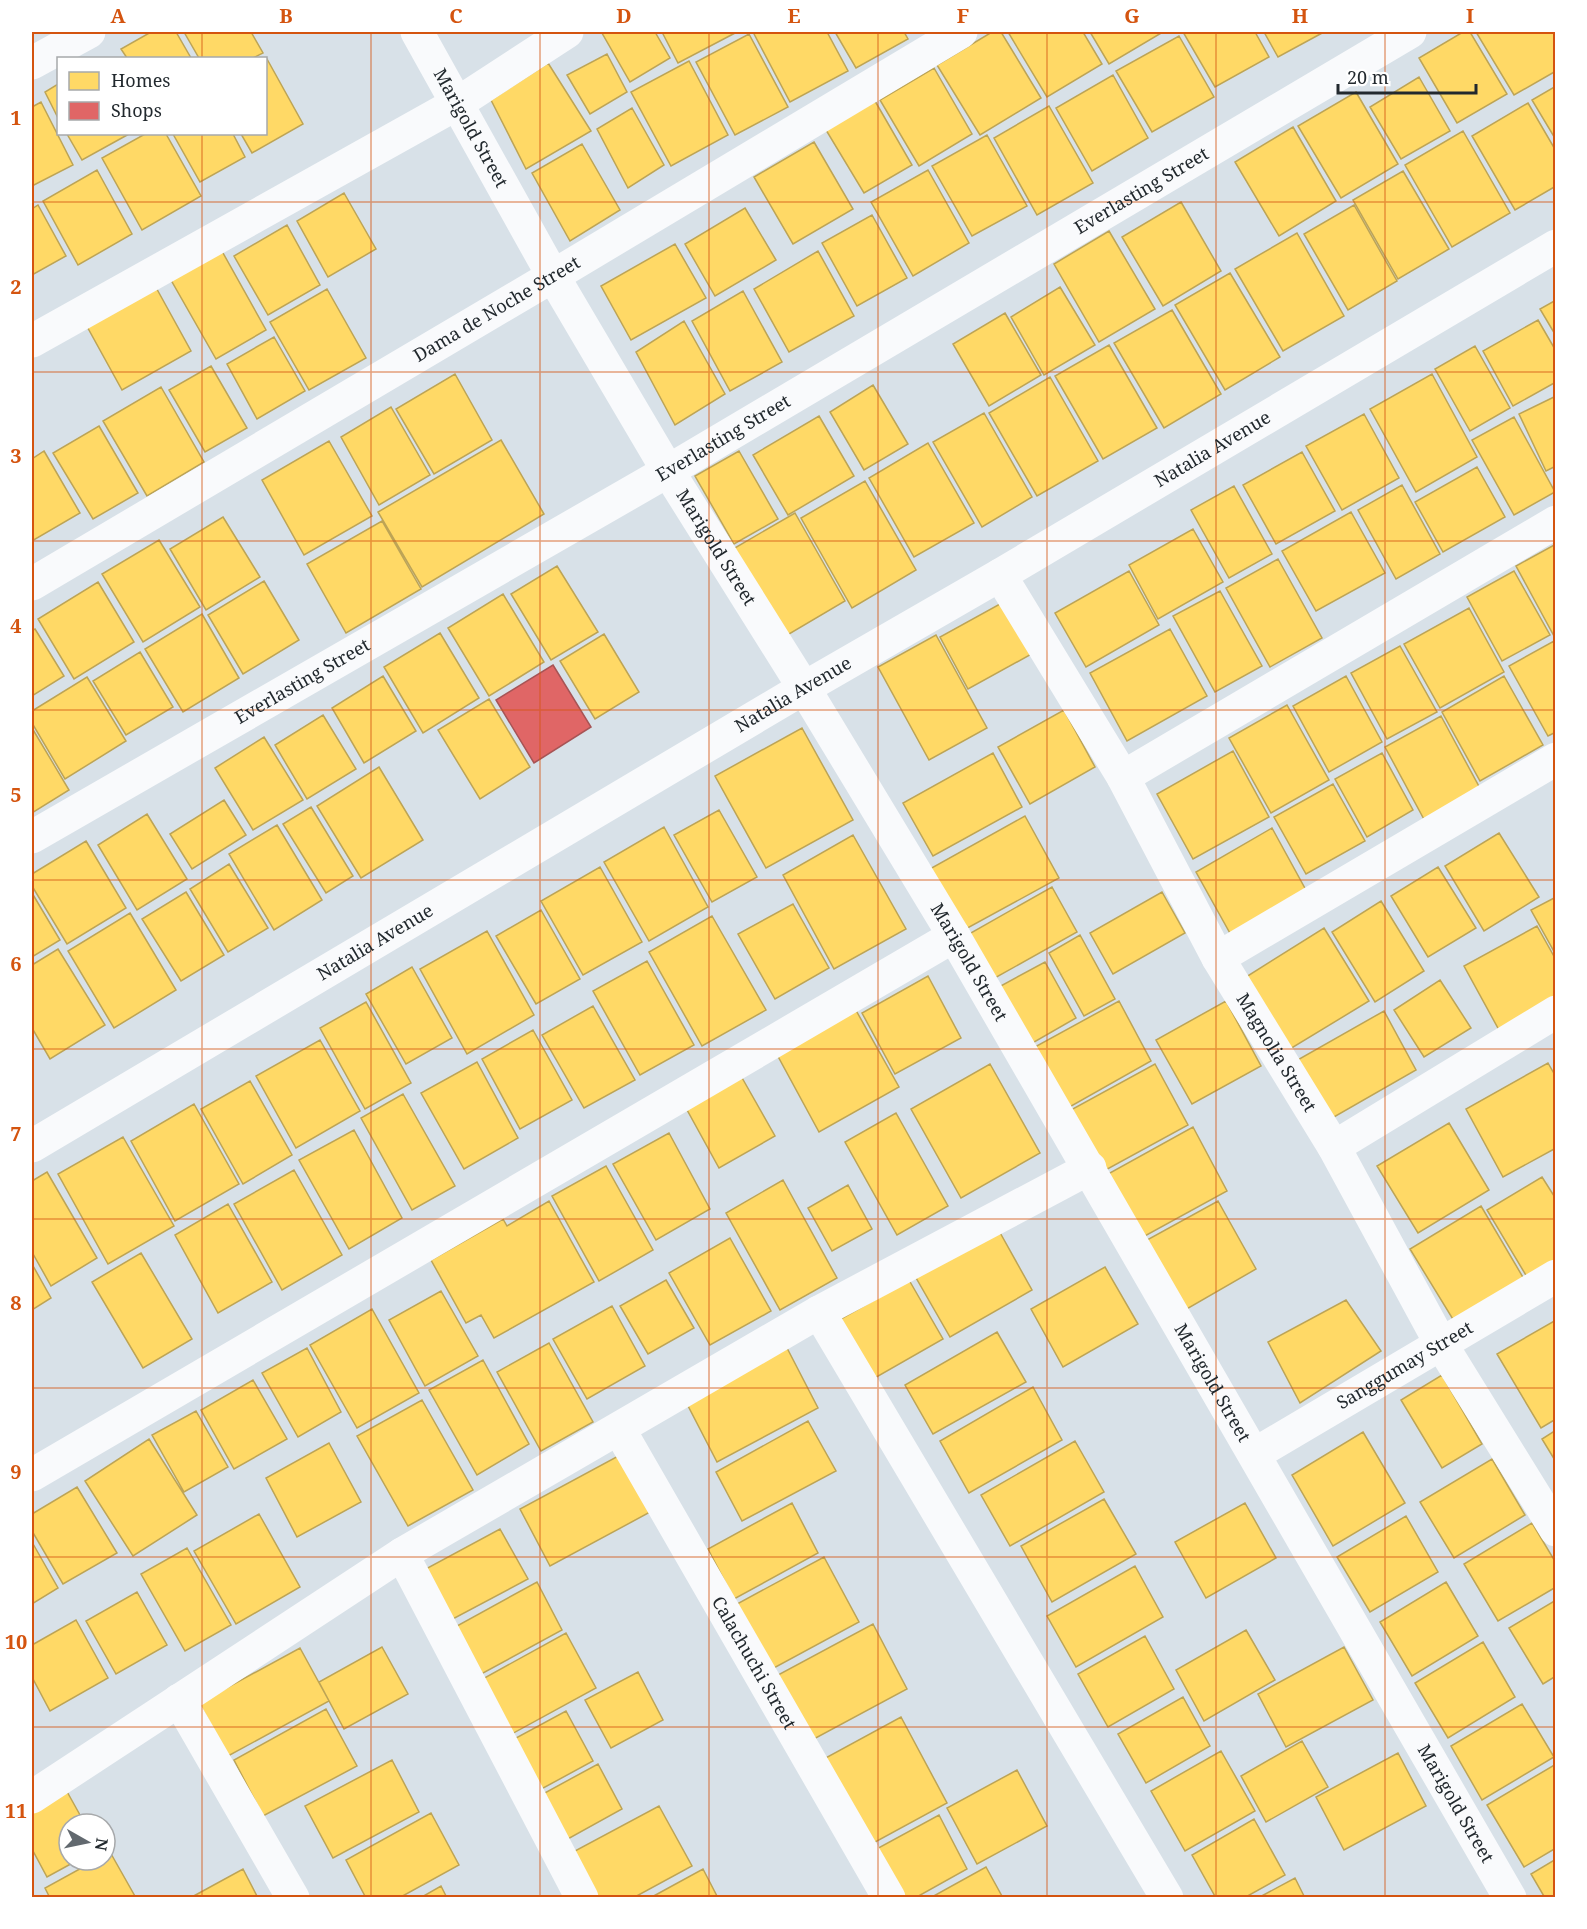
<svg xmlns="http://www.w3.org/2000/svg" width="1587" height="1929" viewBox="0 0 1587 1929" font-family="'Noto Serif',serif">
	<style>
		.homes { fill: #ffd966; stroke: #bda455; stroke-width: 1.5 }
		.shops { fill: #e06666; stroke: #a75455; stroke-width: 1.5 }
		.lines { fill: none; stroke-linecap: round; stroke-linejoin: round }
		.minor { stroke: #f9fafc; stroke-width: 33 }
		.tertiary { stroke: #f9fafc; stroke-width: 33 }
		.grid { fill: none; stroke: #d4540f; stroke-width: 1.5; stroke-opacity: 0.55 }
		.labels { text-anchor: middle; stroke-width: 6; stroke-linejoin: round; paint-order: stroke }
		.street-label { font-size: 18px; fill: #22292e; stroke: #fff }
		.neatline { fill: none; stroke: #d4540f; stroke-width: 2 }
		.grid-label { font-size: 20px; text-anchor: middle; font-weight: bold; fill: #d4540f }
	</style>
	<rect width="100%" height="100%" fill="#d8e1e8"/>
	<path class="homes" d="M151 32H176L191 58H127L121 49Z
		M184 32H251L263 53 253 58H199Z
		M604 32H655L670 58 630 82 602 33Z
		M662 32H737L678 63Z
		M753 32H827L848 71 790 102Z
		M835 32H904L908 39 856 68Z
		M992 32H1001L1041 98 980 135 937 65Z
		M1008 32H1083L1102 64 1047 97Z
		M1090 32H1163L1109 64Z
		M1183 32H1255L1269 57 1215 87Z
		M1264 32H1324L1278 57Z
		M1463 32H1470L1507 94 1457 123 1419 58Z
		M1476 32H1556V71L1514 95Z
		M749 34 788 107 735 135 696 62Z
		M1179 36 1214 97 1152 132 1116 71Z
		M607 54 627 92 590 114 567 75Z
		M267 59 303 124 252 153 241 134H266V60Z
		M689 61 728 135 671 166 631 92Z
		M548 63 591 131 526 169 491 100Z
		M934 68 972 134 919 166 880 100Z
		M1113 75 1148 138 1092 171 1056 108Z
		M1419 77 1450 131 1401 159 1370 107Z
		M58 84V118L45 92Z
		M1556 86V140L1532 100Z
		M1356 92 1398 164 1341 198 1298 126Z
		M875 101 912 165 864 193 826 130Z
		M41 102 73 165 32 186V107Z
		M1528 103 1556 151V186L1515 210 1472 136Z
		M1049 106 1093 183 1037 215 994 138Z
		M632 108 664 165 628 188 597 129Z
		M1293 127 1336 201 1279 236 1235 162Z
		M1463 131 1510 213 1452 247 1405 165Z
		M67 134H129L82 160Z
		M145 134H166L201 196 142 230 102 158Z
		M173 134H233L245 157 200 182Z
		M987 135 1027 206 972 236 932 166Z
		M814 142 853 209 793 244 754 177Z
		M582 144 620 210 570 241 532 173Z
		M97 170 132 234 78 265 43 201Z
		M928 170 969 243 913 276 871 202Z
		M1403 171 1449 249 1398 279 1353 200Z
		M344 193 376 249 328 277 297 221Z
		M1181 202 1221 271 1163 306 1122 237Z
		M38 205 66 256 32 275V209Z
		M1354 205 1397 281 1348 310 1304 234Z
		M745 208 776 260 715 296 685 244Z
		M872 215 907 278 857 306 822 243Z
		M287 225 320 285 268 315 234 256Z
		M1109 231 1155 309 1099 342 1054 264Z
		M1297 233 1344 316 1283 351 1235 269Z
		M218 244 266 330 216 359 167 273Z
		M675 244 706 298 631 340 601 286Z
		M818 251 854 316 789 352 754 289Z
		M1230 273 1280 357 1225 390 1175 305Z
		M153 282 191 351 122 390 84 321Z
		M1060 287 1095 345 1044 375 1011 317Z
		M327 289 366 358 309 390 270 322Z
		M743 291 782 362 730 391 692 321Z
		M1556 300V336L1540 309Z
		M1172 310 1221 394 1164 428 1114 343Z
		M1005 313 1041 375 989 406 953 344Z
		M1538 320 1556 351V382L1513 406 1483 351Z
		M684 321 725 394 675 425 636 352Z
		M274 337 305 391 257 419 227 364Z
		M1109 345 1157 428 1103 459 1055 376Z
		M1475 346 1510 408 1470 431 1435 369Z
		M211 366 247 428 205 452 169 390Z
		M455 374 492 440 434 474 396 409Z
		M1432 374 1477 457 1416 492 1370 409Z
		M1050 377 1098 461 1037 496 989 413Z
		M873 385 908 444 864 470 830 412Z
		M161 387 204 462 147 496 103 421Z
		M1556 396V466L1546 471 1519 414Z
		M391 407 430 475 379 505 341 437Z
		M984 413 1032 497 982 527 933 442Z
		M1364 414 1399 478 1342 510 1306 446Z
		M819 416 854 476 788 515 753 455Z
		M1514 417 1555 492 1514 515 1472 440Z
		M99 426 138 493 93 519 53 453Z
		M501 440 544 514 422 587 378 512Z
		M329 441 372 516 304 555 262 480Z
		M928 443 974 523 914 557 869 478Z
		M44 451 80 513 32 541V459Z
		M739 451 778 519 734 544 695 476Z
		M1302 452 1335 511 1276 544 1243 485Z
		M1477 467 1505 517 1443 552 1415 502Z
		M865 481 916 570 852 608 801 518Z
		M1402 485 1440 554 1396 579 1358 510Z
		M1234 486 1272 554 1229 578 1191 510Z
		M1351 512 1385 573 1316 611 1282 551Z
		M795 513 845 601 784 637 733 549Z
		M223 517 260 577 206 610 170 549Z
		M382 521 421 589 346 633 307 564Z
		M1193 529 1223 582 1158 619 1129 565Z
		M159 540 200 607 143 642 102 574Z
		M1556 544V635L1554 636 1516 566Z
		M1278 559 1322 638 1270 667 1226 588Z
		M557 566 598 632 551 660 511 594Z
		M1129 571 1159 625 1086 667 1055 613Z
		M1514 571 1550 635 1502 661 1467 597Z
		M264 581 299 640 243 674 208 615Z
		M98 582 134 642 74 679 38 619Z
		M1220 591 1262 666 1215 692 1173 616Z
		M503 594 544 662 489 696 448 628Z
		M1009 599 1037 651 968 689 940 637Z
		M1469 608 1504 672 1440 708 1404 644Z
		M202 614 239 678 183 712 145 649Z
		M35 629 64 676 32 696V631Z
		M1170 629 1207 696 1127 741 1090 673Z
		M440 633 479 698 423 733 384 667Z
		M604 634 639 692 595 719 560 661Z
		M936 635 987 728 929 760 878 667Z
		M1554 641 1556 645V732L1548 736 1509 666Z
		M1400 646 1437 712 1387 739 1351 673Z
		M140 652 173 707 126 735 93 681Z
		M383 676 416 731 364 763 332 708Z
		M1346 676 1382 742 1329 772 1293 706Z
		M1504 676 1543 745 1480 781 1442 712Z
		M87 677 126 741 65 779 32 723V711Z
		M489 699 530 767 480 799 438 730Z
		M1287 705 1329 780 1271 813 1229 738Z
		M1064 710 1095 767 1030 804 998 747Z
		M323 715 356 769 307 799 275 745Z
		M1441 716 1482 792 1426 823 1385 747Z
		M32 728 69 790 32 813Z
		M802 728 853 820 766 868 715 776Z
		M264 737 303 800 253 830 215 768Z
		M1233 751 1269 817 1193 859 1157 794Z
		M993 753 1022 807 933 856 903 803Z
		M1382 753 1413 810 1367 837 1335 779Z
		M379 767 423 840 361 878 317 806Z
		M1333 784 1365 841 1306 874 1274 817Z
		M224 800 246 835 192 869 170 834Z
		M311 807 353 876 326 893 283 824Z
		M719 810 757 877 712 902 674 835Z
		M147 814 187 879 137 910 98 845Z
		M1025 816 1059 878 962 931 928 870Z
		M277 825 322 900 274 930 229 854Z
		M664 827 708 907 649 941 604 862Z
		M1272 828 1307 892 1231 935 1196 872Z
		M1499 833 1539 897 1484 931 1445 866Z
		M853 835 906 929 834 969 783 875Z
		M86 841 126 908 67 944 32 886V874Z
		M229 864 268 928 228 952 190 889Z
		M600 867 642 942 583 975 541 901Z
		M1438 867 1476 928 1428 957 1391 896Z
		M1052 887 1077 932 993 979 969 934Z
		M186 892 224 955 181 981 142 919Z
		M1162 892 1185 933 1113 974 1090 933Z
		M32 893 60 940 32 957Z
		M1556 897V955L1531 910Z
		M1381 901 1424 971 1375 1002 1332 932Z
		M793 904 829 968 775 999 738 934Z
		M541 910 580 979 536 1004 496 936Z
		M130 913 176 990 114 1028 68 951Z
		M712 916 766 1010 702 1046 649 952Z
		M1537 926 1556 960V998L1499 1030 1464 966Z
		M1324 928 1369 1001 1290 1049 1246 977Z
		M487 931 534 1015 467 1054 420 969Z
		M1080 935 1115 999 1084 1016 1049 953Z
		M58 949 105 1025 50 1059 32 1028V965Z
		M647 961 694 1045 640 1075 593 991Z
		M1045 962 1076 1018 1029 1045 997 988Z
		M412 967 452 1038 406 1064 366 994Z
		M928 976 961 1038 895 1074 862 1013Z
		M1440 980 1471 1028 1424 1057 1394 1010Z
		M1119 1001 1151 1061 1066 1109 1033 1048Z
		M1226 1001 1261 1066 1192 1104 1156 1040Z
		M366 1002 411 1083 365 1109 320 1028Z
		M853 1005 899 1087 819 1132 774 1049Z
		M593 1006 635 1080 584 1108 542 1035Z
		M1384 1011 1416 1070 1327 1121 1294 1062Z
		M533 1030 572 1100 520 1129 482 1059Z
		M320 1040 360 1111 296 1148 256 1076Z
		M477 1062 518 1138 464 1169 421 1093Z
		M1548 1063 1556 1077V1148L1503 1177 1466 1109Z
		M990 1064 1040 1153 961 1198 911 1109Z
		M1155 1064 1188 1125 1102 1172 1069 1111Z
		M741 1076 775 1136 719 1168 686 1108Z
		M250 1081 292 1155 243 1184 201 1109Z
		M403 1094 455 1186 412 1210 361 1118Z
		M194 1104 239 1184 175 1221 131 1141Z
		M896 1113 948 1206 897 1235 845 1142Z
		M1449 1123 1489 1190 1418 1233 1377 1166Z
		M1193 1127 1227 1191 1143 1237 1108 1174Z
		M354 1130 402 1218 349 1249 299 1160Z
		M669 1133 710 1209 656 1240 613 1164Z
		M123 1137 174 1226 108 1264 58 1174Z
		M606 1166 653 1250 599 1281 552 1196Z
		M294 1170 342 1255 282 1290 234 1204Z
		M47 1172 97 1258 51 1286 32 1252V1181Z
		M1542 1177 1556 1199V1267L1530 1282 1487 1210Z
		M783 1180 837 1278 780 1310 726 1213Z
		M848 1185 872 1229 832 1251 808 1208Z
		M549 1201 594 1282 494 1338 481 1315 466 1323 431 1260 503 1219 507 1226Z
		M1218 1201 1256 1269 1185 1310 1147 1240Z
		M228 1204 272 1282 218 1313 175 1235Z
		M1481 1206 1524 1279 1454 1321 1410 1249Z
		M998 1229 1032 1290 950 1337 915 1276Z
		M730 1238 771 1311 710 1345 669 1273Z
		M141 1253 192 1339 143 1368 92 1282Z
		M32 1264 51 1298 32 1310Z
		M1105 1267 1138 1324 1063 1367 1031 1309Z
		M666 1280 694 1328 648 1354 620 1306Z
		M909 1280 943 1339 873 1379 839 1320Z
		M441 1291 478 1356 425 1386 389 1320Z
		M1346 1300 1381 1351 1300 1403 1268 1342Z
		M612 1306 645 1366 587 1399 553 1339Z
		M372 1309 419 1393 357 1428 310 1345Z
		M1556 1320V1419L1541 1428 1497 1354Z
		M997 1332 1026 1382 933 1434 905 1385Z
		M549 1343 593 1422 541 1451 497 1372Z
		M786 1346 818 1408 717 1462 685 1400Z
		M307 1348 341 1412 298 1437 262 1373Z
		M483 1360 529 1444 477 1475 429 1390Z
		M1442 1375 1482 1444 1442 1468 1401 1400Z
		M253 1380 287 1439 234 1469 201 1410Z
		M1033 1387 1062 1440 969 1493 940 1441Z
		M422 1400 473 1490 408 1526 357 1436Z
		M196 1411 228 1467 184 1492 152 1435Z
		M808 1421 836 1471 742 1521 716 1472Z
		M1556 1430V1462L1542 1439Z
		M1363 1432 1405 1503 1333 1546 1292 1475Z
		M149 1439 197 1515 133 1556 85 1481Z
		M1075 1441 1104 1492 1010 1546 981 1495Z
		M329 1443 361 1502 297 1537 266 1478Z
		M622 1454 652 1511 550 1566 520 1509Z
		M1492 1459 1525 1515 1454 1558 1420 1502Z
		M77 1487 117 1553 63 1584 32 1531V1514Z
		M1104 1499 1136 1554 1052 1602 1021 1546Z
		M792 1503 818 1553 734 1599 708 1549Z
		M1245 1503 1276 1558 1206 1598 1175 1542Z
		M259 1514 300 1587 236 1624 194 1551Z
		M1406 1516 1438 1572 1370 1612 1337 1557Z
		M1532 1523 1556 1563V1587L1498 1621 1464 1564Z
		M500 1529 528 1579 449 1621 422 1571Z
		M32 1542 58 1588 32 1604Z
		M187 1548 231 1625 185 1651 141 1574Z
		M824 1557 859 1622 772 1669 737 1604Z
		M1135 1566 1163 1617 1076 1667 1047 1616Z
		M537 1582 562 1630 472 1679 446 1632Z
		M1446 1582 1478 1636 1412 1676 1380 1622Z
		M137 1592 167 1645 116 1674 86 1621Z
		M1556 1600V1676L1543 1684 1509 1628Z
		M76 1620 108 1678 50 1711 32 1677V1645Z
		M873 1624 907 1689 812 1740 778 1675Z
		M1246 1630 1275 1680 1204 1721 1176 1670Z
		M566 1633 596 1688 508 1736 479 1681Z
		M1145 1636 1174 1689 1108 1727 1078 1674Z
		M1483 1642 1515 1697 1448 1738 1415 1683Z
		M382 1647 408 1694 344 1729 319 1682Z
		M1344 1647 1373 1700 1286 1747 1258 1694Z
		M300 1648 329 1701 228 1756 199 1703Z
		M638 1672 663 1720 611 1748 585 1700Z
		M1183 1697 1210 1746 1146 1783 1118 1734Z
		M1522 1704 1554 1757 1482 1800 1451 1746Z
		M326 1709 357 1766 263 1816 234 1760Z
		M566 1711 593 1761 534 1793 507 1743Z
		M901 1717 947 1803 866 1847 820 1761Z
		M1302 1741 1328 1787 1266 1822 1241 1776Z
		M1221 1751 1255 1811 1185 1851 1151 1791Z
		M1398 1753 1426 1806 1344 1850 1316 1797Z
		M392 1760 419 1812 333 1858 305 1806Z
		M598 1764 622 1809 566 1840 541 1795Z
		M1556 1764V1848L1524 1867 1487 1805Z
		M1017 1770 1047 1826 977 1864 947 1808Z
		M65 1788 85 1824H69V1860H78L47 1877 32 1849V1807Z
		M659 1806 692 1866 633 1898H598L573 1852Z
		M431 1813 459 1865 399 1898H366L346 1860Z
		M939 1815 967 1869 915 1898H895L871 1852Z
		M1254 1819 1285 1875 1244 1898H1216L1192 1855Z
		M110 1852 136 1898H50L45 1888 96 1860H105V1855Z
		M1556 1859V1898H1545L1531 1874Z
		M986 1867 1003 1898H930Z
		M243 1869 258 1898H190Z
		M703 1869 718 1898H650Z
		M1295 1878 1305 1898H1258Z
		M441 1886 447 1898H420Z"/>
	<path class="shops" d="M553 665 591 727 534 763 496 700Z"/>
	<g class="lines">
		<g class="minor">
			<path id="s1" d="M417 32 553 276 668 471 804 688"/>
			<path d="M32 63 89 32"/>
			<path d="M32 341 458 103 567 32"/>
			<path id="s2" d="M1000 575 1123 777 1218 958 1334 1147 1441 1344 1556 1530"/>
			<path id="s3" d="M32 584 553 276 961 32"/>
			<path d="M1123 777 1556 522"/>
			<path id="s4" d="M32 837 668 471 1410 32"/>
			<path d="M1218 958 1556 759"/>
			<path d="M1334 1147 1556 1012"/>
			<path d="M819 1312 1167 1898"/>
			<path id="s5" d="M619 1429 889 1898"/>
			<path d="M32 1475 954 936"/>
			<path d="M402 1554 582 1898"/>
			<path d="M179 1700 293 1898"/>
			<path d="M32 1797 402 1554 819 1312 1090 1168"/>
		</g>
		<g class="tertiary">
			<path id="s6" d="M804 688 954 936 1510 1898"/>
			<path id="s7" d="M32 1146 804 688 1000 575 1556 246"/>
			<path id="s8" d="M1255 1454 1556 1276"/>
		</g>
	</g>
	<path class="grid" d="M202 32V58M371 32V1898M540 32V1898M709 32V1898M878 32V1898M1047 32V1898M1216 32V1898M1385 32V1898M202 134V1898M32 202H1556M32 372H1556M32 541H1556M32 710H1556M32 880H1556M32 1049H1556M32 1219H1556M32 1388H1556M32 1557H1556M32 1727H1556"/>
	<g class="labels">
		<g class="street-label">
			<text dy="6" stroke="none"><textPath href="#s1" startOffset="110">Marigold Street</textPath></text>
			<text dy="6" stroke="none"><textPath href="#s4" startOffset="1284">Everlasting Street</textPath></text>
			<text dy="6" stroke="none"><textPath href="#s3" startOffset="540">Dama de Noche Street</textPath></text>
			<text dy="6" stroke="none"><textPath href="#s4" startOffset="798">Everlasting Street</textPath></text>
			<text dy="6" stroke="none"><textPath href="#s7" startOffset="1371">Natalia Avenue</textPath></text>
			<text dy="6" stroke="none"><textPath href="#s1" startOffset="596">Marigold Street</textPath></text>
			<text dy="6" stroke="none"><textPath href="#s4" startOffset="312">Everlasting Street</textPath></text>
			<text dy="6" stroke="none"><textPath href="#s7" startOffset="885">Natalia Avenue</textPath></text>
			<text dy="6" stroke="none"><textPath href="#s7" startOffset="399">Natalia Avenue</textPath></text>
			<text dy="6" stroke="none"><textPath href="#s6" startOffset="320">Marigold Street</textPath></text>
			<text dy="6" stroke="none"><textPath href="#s2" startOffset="552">Magnolia Street</textPath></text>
			<text dy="6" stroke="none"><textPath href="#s8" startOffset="174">Sanggumay Street</textPath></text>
			<text dy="6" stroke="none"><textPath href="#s6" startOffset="806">Marigold Street</textPath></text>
			<text dy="6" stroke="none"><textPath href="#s5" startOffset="270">Calachuchi Street</textPath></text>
			<text dy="6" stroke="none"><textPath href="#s6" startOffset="1292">Marigold Street</textPath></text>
		</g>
	</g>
	<rect width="1587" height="1929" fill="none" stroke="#ffffff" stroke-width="66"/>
	<rect x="57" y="57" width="210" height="78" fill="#ffffff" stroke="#a7a9ab" stroke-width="1.5"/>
	<rect x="69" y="72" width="30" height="18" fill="#ffd966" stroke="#a7a9ab" stroke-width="1.5"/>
	<text x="111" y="87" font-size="18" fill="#22292e">Homes</text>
	<rect x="69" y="102" width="30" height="18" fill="#e06666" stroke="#a7a9ab" stroke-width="1.5"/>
	<text x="111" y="117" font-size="18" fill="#22292e">Shops</text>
	<g transform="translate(87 1842) rotate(99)"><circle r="28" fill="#ffffff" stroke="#a7a9ab" stroke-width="1.5"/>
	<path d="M0-4.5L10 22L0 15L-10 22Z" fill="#62696f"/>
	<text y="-9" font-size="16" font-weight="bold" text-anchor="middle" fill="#22292e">N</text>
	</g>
	<path d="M1338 84v9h138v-9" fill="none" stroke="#22292e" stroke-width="3"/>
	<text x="1347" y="84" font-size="18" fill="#22292e" stroke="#ffffff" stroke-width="4.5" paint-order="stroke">20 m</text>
	<rect x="33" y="33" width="1521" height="1863" class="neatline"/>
	<g class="grid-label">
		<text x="118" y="23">A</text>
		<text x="286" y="23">B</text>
		<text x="456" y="23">C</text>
		<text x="624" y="23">D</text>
		<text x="794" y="23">E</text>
		<text x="963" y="23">F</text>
		<text x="1132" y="23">G</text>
		<text x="1300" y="23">H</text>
		<text x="1470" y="23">I</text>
		<text x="16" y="125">1</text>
		<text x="16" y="294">2</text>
		<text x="16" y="463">3</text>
		<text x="16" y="633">4</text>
		<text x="16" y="802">5</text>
		<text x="16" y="971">6</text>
		<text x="16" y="1141">7</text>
		<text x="16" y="1310">8</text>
		<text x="16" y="1479">9</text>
		<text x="16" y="1649">10</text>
		<text x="16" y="1818">11</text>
	</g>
</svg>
